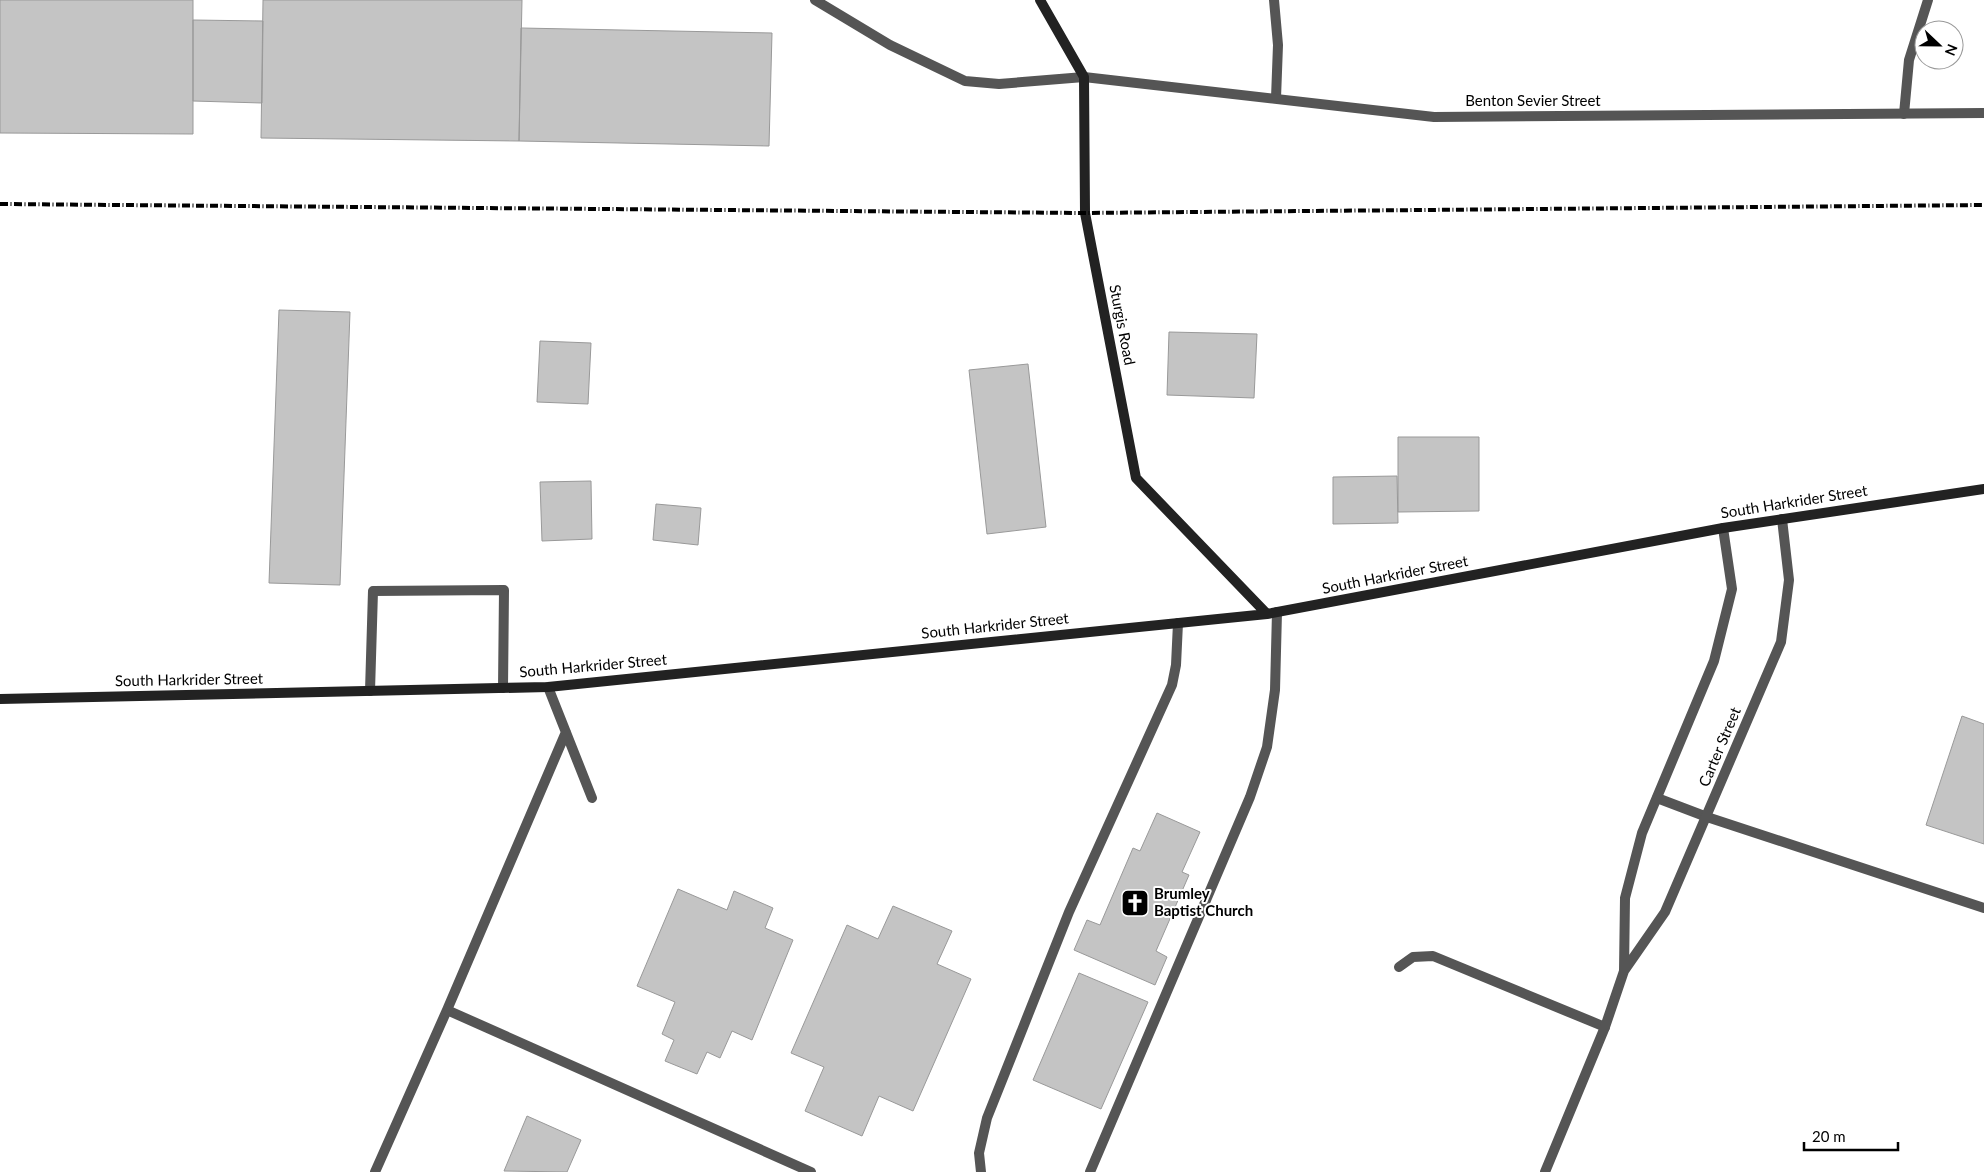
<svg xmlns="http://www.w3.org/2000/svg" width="1984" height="1172" viewBox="0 0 1984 1172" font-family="Lato,sans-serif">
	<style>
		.building { fill: #c4c4c4; stroke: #999 }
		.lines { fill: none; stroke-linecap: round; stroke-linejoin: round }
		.lane { stroke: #555; stroke-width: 10 }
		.street { stroke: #555; stroke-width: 10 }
		.secondary { stroke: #222; stroke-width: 10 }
		.rail { stroke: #000; stroke-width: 4; stroke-dasharray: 8 2.5 1 2.5; stroke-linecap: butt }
		.labels { text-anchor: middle; stroke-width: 4; stroke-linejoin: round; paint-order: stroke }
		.street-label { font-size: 15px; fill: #000; stroke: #fff }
		.poi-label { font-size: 15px; font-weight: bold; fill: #000; stroke: #fff; text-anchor: start }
	</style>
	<rect width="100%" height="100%" fill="#fff"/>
	<path class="building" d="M0 0H193V134L0 133Z
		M263 0H522L519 141 261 138Z
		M193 20 263 21 262 103 193 101Z
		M521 28 772 33 769 146 519 141Z
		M279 310 350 312 340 585 269 583Z
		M1169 332 1257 334 1254 398 1167 395Z
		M540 341 591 343 588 404 537 402Z
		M1028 364 1046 527 987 534 969 370Z
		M1398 437H1479V511L1398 512Z
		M1397 476 1398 523 1333 524V477Z
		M591 481 592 539 542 541 540 482Z
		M656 504 701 508 698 545 653 540Z
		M1962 716 1984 724V844L1926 825Z
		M1157 813 1200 832 1182 872 1189 875 1156 951 1167 957 1155 985 1074 950 1087 920 1100 925 1133 848 1140 851Z
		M678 889 727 910 734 891 773 908 765 928 793 940 752 1040 732 1031 720 1058 707 1052 697 1074 665 1061 674 1040 662 1034 675 1002 637 986Z
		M893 906 952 931 937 964 971 979 913 1111 879 1096 862 1136 805 1111 824 1067 791 1053 847 925 878 939Z
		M1079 973 1148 1002 1101 1109 1033 1080Z
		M527 1116 581 1140 567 1172 504 1171Z"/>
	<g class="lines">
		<path class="lane" d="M815 0 890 45 965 81 999 84 1084 77
			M1274 0 1278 45 1276 98
			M1904 114 1909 60 1928 0
			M548 687 592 798
			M370 691 373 591 504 590 503 688
			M1657 798 1707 817 1984 908
			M1399 967 1413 957 1433 956 1605 1027
			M447 1010 811 1172
			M375 1172 447 1010 566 732
			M981 1172 979 1153 987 1118 1069 912 1172 685 1176 665 1178 623
			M1090 1172 1250 797 1267 747 1275 690 1277 612"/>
		<path class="street" d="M1084 77 1434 117 1984 113
			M1624 971 1625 898 1642 833 1714 661 1732 589 1723 528
			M1545 1172 1605 1027 1624 971 1665 912 1781 642 1789 580 1782 519"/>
		<path class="secondary" d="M1040 0 1084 77 1085 213 1136 478 1267 614
			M0 699 548 687 1267 614 1723 528 1984 489"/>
		<path class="rail" d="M0 204 1085 213 1984 205"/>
	</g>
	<defs>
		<symbol id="church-square" viewBox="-11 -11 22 22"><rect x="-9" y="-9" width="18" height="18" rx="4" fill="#000" stroke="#fff"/><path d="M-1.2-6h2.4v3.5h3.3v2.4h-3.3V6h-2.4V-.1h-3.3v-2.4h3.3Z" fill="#fff"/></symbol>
	</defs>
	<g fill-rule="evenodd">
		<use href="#church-square" x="1119" y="887" width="32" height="32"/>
	</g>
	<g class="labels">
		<g class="street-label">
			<text x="1533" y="106">Benton Sevier Street</text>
			<text transform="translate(1122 325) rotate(79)" y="5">Sturgis Road</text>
			<text transform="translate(1794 502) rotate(-9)" y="5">South Harkrider Street</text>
			<text transform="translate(1395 575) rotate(-11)" y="5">South Harkrider Street</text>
			<text transform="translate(995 626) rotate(-6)" y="5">South Harkrider Street</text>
			<text transform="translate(593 666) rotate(-5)" y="5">South Harkrider Street</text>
			<text transform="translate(189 680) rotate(-1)" y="5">South Harkrider Street</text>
			<text transform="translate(1720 747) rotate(-67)" y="5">Carter Street</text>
		</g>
		<g class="poi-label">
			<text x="1154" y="899">Brumley<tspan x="1154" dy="17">Baptist Church</tspan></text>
		</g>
	</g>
	<g transform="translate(1939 45) rotate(112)"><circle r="24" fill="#ffffff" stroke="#999999"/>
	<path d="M0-4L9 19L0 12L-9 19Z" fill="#000000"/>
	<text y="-8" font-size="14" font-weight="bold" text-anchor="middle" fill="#000000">N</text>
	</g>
	<path d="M1804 1142v8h94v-8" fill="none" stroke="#000000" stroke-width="2.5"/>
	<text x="1812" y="1142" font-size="15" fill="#000000" stroke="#ffffff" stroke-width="4" paint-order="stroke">20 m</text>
</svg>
